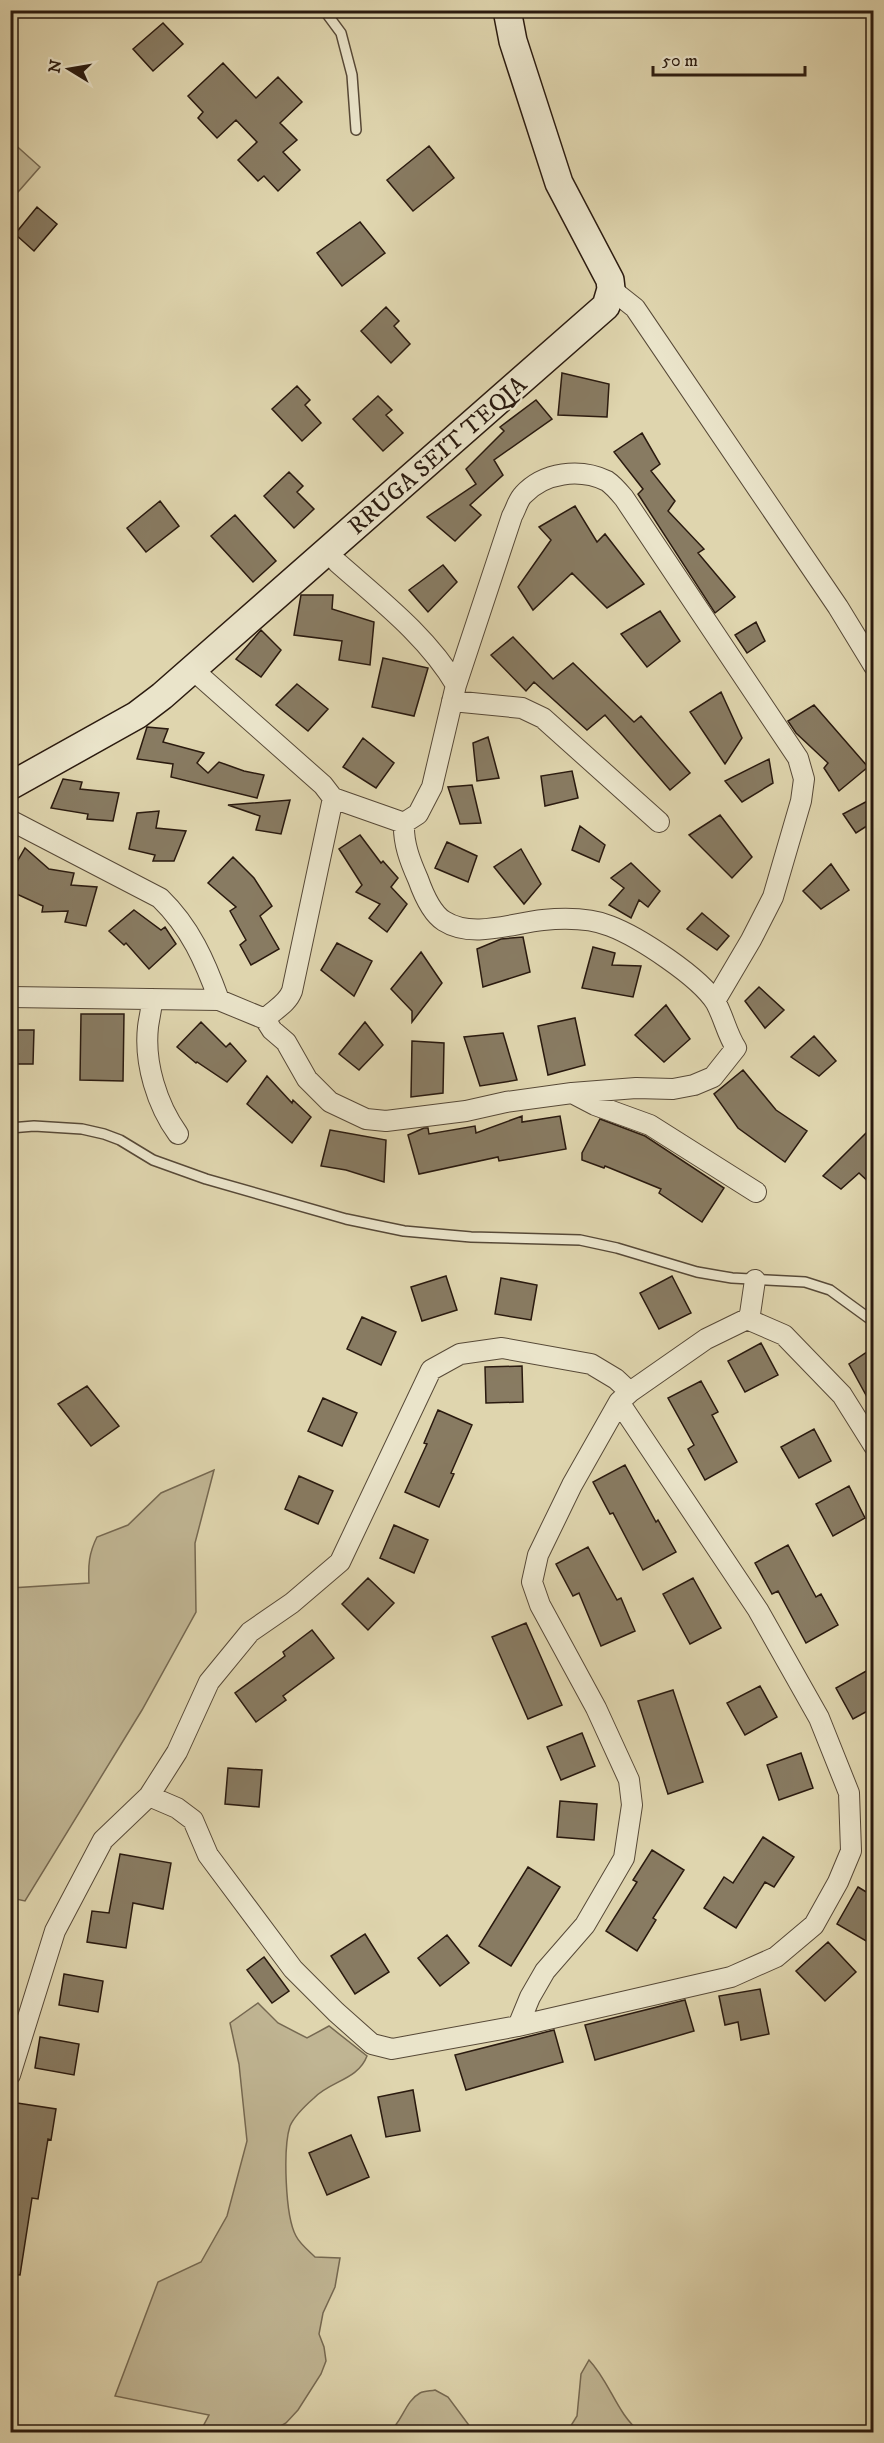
<svg xmlns="http://www.w3.org/2000/svg" width="884" height="2443" viewBox="0 0 884 2443" font-family="'IM FELL DW Pica',serif">
	<style>
		.green { fill: #c0b593; stroke: #756851; stroke-width: 1.5 }
		.building { fill: #887b62; stroke: #2a1a0f; stroke-width: 1.5 }
		.lines { fill: none; stroke-linecap: round; stroke-linejoin: round }
		.service-casing { stroke: #574937; stroke-width: 12 }
		.minor-casing { stroke: #574937; stroke-width: 22 }
		.secondary-casing { stroke: #2a1a0f; stroke-width: 30 }
		.service { stroke: #eae4ca; stroke-width: 9 }
		.minor { stroke: #eae4ca; stroke-width: 20 }
		.secondary { stroke: #eae4ca; stroke-width: 27 }
		.labels { text-anchor: middle; stroke-width: 4.5; stroke-linejoin: round; paint-order: stroke }
		.street-label { font-size: 24px; fill: #2a1a0f; stroke: #eae4ca }
	</style>
	<rect width="100%" height="100%" fill="#dfd5ae"/>
	<filter id="stains"><feTurbulence type="fractalNoise" baseFrequency=".00333" numOctaves="4"/><feColorMatrix values="0 0 0 0 .2 0 0 0 0 .09 0 0 0 0 .02 0 0 0 .5 -.17"/></filter>
	<radialGradient id="worn" r=".72"><stop offset=".6" stop-color="#630" stop-opacity="0"/><stop offset="1" stop-color="#630" stop-opacity=".3"/></radialGradient>
	<path class="green" d="M11 141 40 167 11 200Z
		M214 1470 195 1543 196 1612 142 1710 25 1901 11 1898V1588L89 1583C88 1565 89 1553 97 1537L128 1525 161 1493Z
		M258 2003 278 2023 307 2038 329 2026 367 2056C358 2080 330 2081 314 2098 306 2105 294 2117 290 2126 283 2148 285 2216 296 2236 300 2244 309 2251 315 2257L340 2258 335 2287 323 2313 319 2334 324 2347 326 2361 321 2374 298 2410 286 2423 270 2432H200L209 2415 115 2396 158 2282 201 2262 227 2216 247 2141 239 2064 230 2023Z
		M589 2360C610 2382 617 2414 640 2432H567L577 2416 581 2374Z
		M435 2390 448 2397 474 2432H389C402 2423 405 2401 420 2393 424 2391 431 2391 435 2390Z"/>
	<path class="building" d="M163 23 183 44 153 71 133 49Z
		M223 63 256 98 278 77 302 102 280 123 297 140 283 152 300 170 278 191 264 176 258 181 238 160 257 142 236 120 217 138 198 118 203 112 188 96Z
		M429 146 454 178 413 211 387 180Z
		M37 207 57 224 34 251 15 234Z
		M360 222 385 253 342 286 317 253Z
		M386 307 399 321 394 326 410 344 391 363 361 331Z
		M562 373 609 384 607 417 558 415Z
		M297 386 310 400 305 405 321 423 302 441 272 409Z
		M378 396 392 410 386 415 403 433 383 451 353 419Z
		M536 400 552 419 494 460 503 475 470 505 481 515 455 541 427 517 476 484 466 469 504 431 500 427Z
		M642 433 660 464 651 471 675 501 668 511 704 549 698 553 735 597 715 613 638 494 643 489 614 452Z
		M289 472 303 486 297 492 314 509 294 528 264 496Z
		M160 501 179 526 146 552 127 528Z
		M575 506 597 542 605 534 644 584 607 608 572 573 533 610 518 587 551 540 539 527Z
		M235 515 276 561 253 582 211 536Z
		M443 565 457 582 428 612 409 590Z
		M301 595H333L332 609 374 622 370 665 339 660 342 641 294 635Z
		M660 611 680 641 647 667 621 634Z
		M756 622 765 641 747 653 735 635Z
		M261 630 281 650 261 677 236 659Z
		M513 637 553 679 573 663 634 722 641 716 690 773 670 790 605 715 587 730 534 682 526 691 491 655Z
		M383 658 428 668 414 716 372 707Z
		M297 684 328 709 308 731 276 705Z
		M721 692 742 738 725 764 690 712Z
		M814 705 868 767 839 791 824 768 828 763 796 733 788 721Z
		M147 727 168 729 163 742 204 753 197 763 208 773 219 762 244 771 264 775 257 798 171 777 173 764 137 759Z
		M488 737 499 778 477 781 473 743Z
		M363 738 394 763 376 788 343 767Z
		M769 759 773 783 742 802 725 781Z
		M572 771 578 798 545 806 541 776Z
		M63 779 82 782 80 789 119 793 113 821 87 819 88 814 51 808Z
		M472 785 481 823 460 824 448 787Z
		M873 798V822L856 833 843 814Z
		M290 800 281 834 256 830 260 816 228 805Z
		M159 811 156 828 186 831 174 861H153L155 855 129 849 137 813Z
		M720 815 752 857 732 878 689 835Z
		M580 826 605 845 599 862 572 850Z
		M360 835 381 863 383 861 398 878 391 887 407 904 387 932 369 918 380 904 356 892 362 885 339 849Z
		M447 842 477 856 468 882 435 868Z
		M25 848 49 869 74 873 71 885 97 887 86 926 65 922 68 911 42 912 43 906 10 891V874Z
		M521 849 541 884 524 904 494 867Z
		M233 857 254 878 272 906 260 916 279 949 251 965 240 945 246 940 230 911 236 907 208 883Z
		M631 863 660 891 648 907 639 900 631 918 609 905 624 888 611 878Z
		M831 864 849 890 821 909 803 891Z
		M134 910 161 930 165 927 176 944 149 969 126 943 124 945 109 931Z
		M702 913 729 936 717 950 687 929Z
		M523 937 530 972 483 987 477 949 501 939Z
		M337 943 372 961 354 996 321 970Z
		M593 947 615 953 612 965 641 966 633 997 582 988Z
		M421 952 442 983 412 1022V1011L391 989Z
		M759 987 784 1010 765 1028 745 1001Z
		M666 1005 690 1039 664 1062 635 1035Z
		M81 1014H124L123 1081 80 1080Z
		M575 1018 585 1065 548 1075 538 1026Z
		M201 1022 226 1047 230 1043 246 1061 227 1082 197 1062 196 1063 177 1047Z
		M365 1022 383 1045 359 1070 339 1054Z
		M10 1030H34L33 1064H10Z
		M503 1033 517 1080 480 1086 464 1037Z
		M814 1036 836 1061 819 1076 791 1057Z
		M412 1041 444 1043 443 1093 411 1097Z
		M743 1070 776 1110 807 1131 785 1162 738 1128 714 1094Z
		M267 1076 292 1103 293 1100 311 1117 292 1143 247 1104Z
		M522 1116V1122L560 1116 566 1149 499 1161 498 1157 419 1174 408 1135 424 1128H428L429 1134 475 1126 476 1133Z
		M600 1119 645 1136 724 1188 702 1222 659 1193 661 1189 605 1166 604 1168 582 1160V1153Z
		M873 1126V1186L859 1173 841 1189 823 1176Z
		M330 1130 386 1140 384 1182 346 1170 321 1166Z
		M446 1276 457 1310 422 1321 411 1287Z
		M672 1276 691 1313 659 1329 640 1293Z
		M501 1278 537 1285 531 1320 495 1314Z
		M362 1317 396 1332 381 1365 347 1349Z
		M761 1343 778 1375 745 1392 728 1361Z
		M873 1348V1408L849 1364Z
		M522 1366 523 1402 486 1403 485 1367Z
		M701 1381 718 1412 712 1415 737 1462 705 1480 688 1449 694 1445 668 1398Z
		M87 1386 119 1426 91 1446 58 1404Z
		M323 1398 357 1413 342 1446 308 1431Z
		M438 1410 472 1425 451 1473 454 1474 439 1507 405 1492 427 1444 424 1443Z
		M814 1429 831 1461 799 1478 781 1447Z
		M625 1465 656 1522 658 1520 676 1552 643 1570 613 1513 610 1514 593 1482Z
		M299 1476 333 1491 318 1524 285 1509Z
		M849 1486 865 1518 833 1536 816 1504Z
		M394 1525 428 1540 414 1573 380 1558Z
		M788 1545 816 1597 821 1594 838 1625 806 1643 778 1591 772 1594 755 1563Z
		M588 1547 617 1600 621 1598 635 1631 601 1646 579 1593 573 1596 556 1564Z
		M368 1578 394 1603 368 1630 342 1604Z
		M693 1578 721 1628 690 1644 663 1594Z
		M526 1623 562 1705 528 1719 492 1637Z
		M312 1630 334 1658 283 1696 286 1700 256 1722 235 1693 285 1656 283 1652Z
		M868 1670 873 1679V1708L853 1719 836 1688Z
		M760 1686 777 1717 745 1735 727 1703Z
		M673 1690 703 1782 668 1794 638 1701Z
		M582 1733 595 1766 561 1780 547 1747Z
		M801 1753 813 1788 779 1800 767 1765Z
		M228 1768 262 1770 259 1807 225 1804Z
		M560 1801 597 1804 594 1840 557 1837Z
		M763 1837 794 1857 774 1887 765 1882 736 1928 704 1908 724 1877 733 1883Z
		M652 1850 684 1870 653 1918 656 1920 637 1951 606 1931 637 1882 633 1880Z
		M120 1854 171 1863 163 1909 133 1903 126 1948 87 1942 92 1911 109 1913Z
		M528 1867 560 1887 511 1966 479 1946Z
		M858 1887 873 1896V1945L837 1924Z
		M365 1934 389 1972 355 1994 331 1956Z
		M447 1935 469 1963 440 1986 418 1958Z
		M828 1942 856 1972 825 2001 796 1971Z
		M264 1957 289 1991 272 2003 247 1970Z
		M64 1974 103 1981 98 2012 59 2005Z
		M760 1989 769 2034 741 2040 738 2022 725 2025 719 1996Z
		M685 2000 694 2031 595 2060 585 2025Z
		M554 2030 563 2062 466 2090 455 2055Z
		M40 2037 79 2044 74 2075 35 2068Z
		M413 2090 420 2131 386 2137 378 2097Z
		M17 2103 56 2109 51 2140 48 2139 38 2199 32 2198 20 2275 10 2274V2142Z
		M351 2135 369 2177 327 2195 309 2153Z"/>
	<g class="lines">
		<defs>
			<path id="service" d="M324 10 341 33 352 75 356 130
				M10 1128 34 1126 82 1129 104 1134 120 1140 153 1160 206 1179 346 1219 404 1231 471 1237 580 1240 617 1248 697 1272 732 1278 805 1282 830 1290 874 1322"/>
			<path id="minor" d="M611 289 635 308 838 607 874 666
				M338 563C380 600 428 637 456 685L432 787 418 814 404 823
				M192 669 323 785 333 798 292 991C287 1004 275 1009 265 1019
				M456 685 512 516C516 509 518 500 523 495 544 472 580 468 607 481 613 485 619 492 624 498L798 758 804 779 801 801 773 897 751 940 715 1001
				M452 701 522 708 543 718 659 822
				M10 820 160 898C190 927 205 961 219 1000
				M10 997 219 1000 265 1019 272 1030 286 1042 307 1079 330 1102 366 1119 386 1121 466 1111 506 1102 572 1093 636 1088 673 1089 694 1085 713 1077 736 1048C727 1034 724 1018 716 1003 700 977 639 937 610 926 590 918 564 918 543 920 513 923 472 939 444 921 431 913 423 893 418 879 410 861 403 843 404 823L333 798
				M152 999C152 1008 149 1018 148 1027 144 1063 157 1105 178 1134
				M572 1093 595 1105 650 1125 756 1192
				M747 1319 784 1335 842 1395 874 1446
				M619 1402 758 1610 819 1718 849 1793 851 1851 838 1882 814 1925 776 1957 731 1977 518 2026 530 1997 545 1971 585 1925 624 1858 632 1805 629 1780 596 1708 540 1605 532 1582 538 1555 572 1485 619 1402 630 1392 706 1339 747 1319 750 1314 755 1280
				M149 1796 177 1808 193 1820 208 1855 293 1969 336 2012 372 2044 392 2049 518 2026
				M10 2075 55 1931 103 1840 149 1796 177 1752 209 1682 250 1632 292 1603 340 1562 431 1370 460 1354 502 1348 591 1364 616 1379 630 1392"/>
			<path id="secondary" d="M10 786 137 715 162 696 606 306 611 289 610 280 559 183 513 41 507 10"/>
		</defs>
		<use href="#service" class="service-casing"/>
		<use href="#minor" class="minor-casing"/>
		<use href="#secondary" class="secondary-casing"/>
		<use href="#service" class="service"/>
		<use href="#minor" class="minor"/>
		<use href="#secondary" class="secondary"/>
	</g>
	<g class="labels">
		<g class="street-label">
			<text transform="translate(437 455) rotate(-41)" y="8">RRUGA SEIT TEQJA</text>
		</g>
	</g>
	<rect width="884" height="2443" fill="none" stroke="#dfd5ae" stroke-width="36"/>
	<rect x="12" y="12" width="860" height="2419" fill="none" stroke="#2a1a0f" stroke-width="3"/>
	<rect x="18" y="18" width="848" height="2407" fill="none" stroke="#2a1a0f" stroke-width="1.5"/>
	<g transform="translate(69 69) rotate(281)" stroke="#eae4ca" stroke-width="4.5" paint-order="stroke">
	<path d="M0-4.5L10 22L0 15L-10 22Z" fill="#2a1a0f"/>
	<text y="-9" font-size="16" font-weight="bold" text-anchor="middle" fill="#2a1a0f">N</text>
	</g>
	<path d="M653 66v9h152v-9" fill="none" stroke="#2a1a0f" stroke-width="3"/>
	<text x="662" y="66" font-size="18" fill="#2a1a0f" stroke="#eae4ca" stroke-width="4.5" paint-order="stroke">50 m</text>
	<rect width="100%" height="100%" filter="url(#stains)"/>
	<rect width="100%" height="100%" fill="url(#worn)"/>
</svg>
